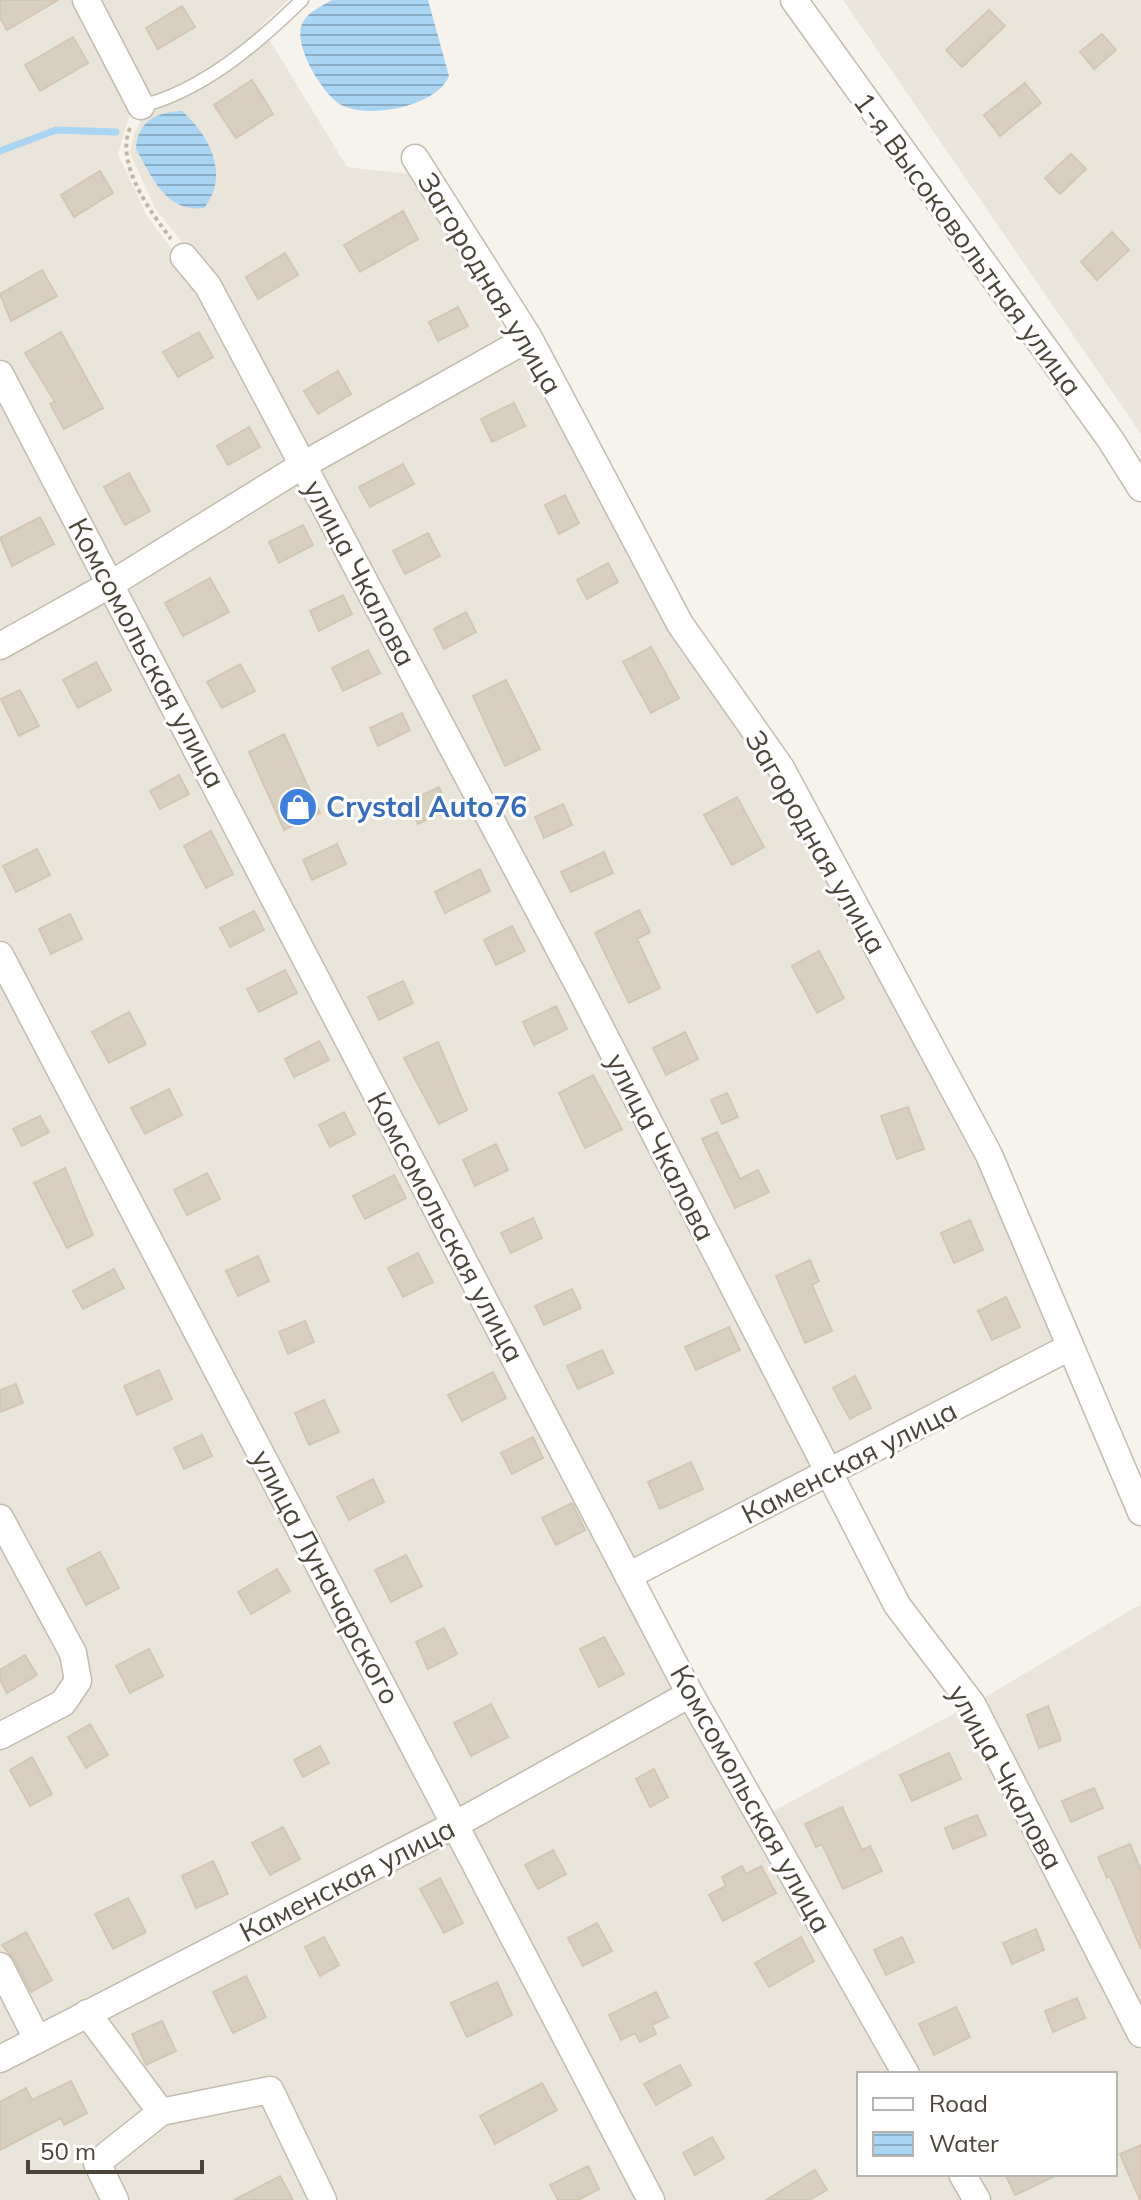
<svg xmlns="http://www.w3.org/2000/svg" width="1141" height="2200" viewBox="0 0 1141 2200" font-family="Mulish,sans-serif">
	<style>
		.residential { fill: #eae5da }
		.water { fill: url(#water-rules) }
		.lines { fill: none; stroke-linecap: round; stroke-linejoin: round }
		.stream { stroke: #a9d4f2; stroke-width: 7 }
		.building { fill: #d8cfc1; stroke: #d3c7b4; stroke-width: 2 }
		.service-casing { stroke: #c2bbae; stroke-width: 15 }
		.minor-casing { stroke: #c2bbae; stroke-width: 29 }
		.path { stroke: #c4b79f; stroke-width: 4; stroke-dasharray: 4 4; stroke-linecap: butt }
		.service { stroke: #fff; stroke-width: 12 }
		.minor { stroke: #fff; stroke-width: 26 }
		.labels { text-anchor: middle; stroke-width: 6; stroke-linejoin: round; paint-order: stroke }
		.street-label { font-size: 28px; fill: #4b4439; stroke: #fff }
		.shop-label { font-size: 28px; font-weight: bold; fill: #366cbe; stroke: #fff; text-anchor: start }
	</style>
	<defs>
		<pattern id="water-rules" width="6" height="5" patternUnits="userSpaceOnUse" patternTransform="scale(2)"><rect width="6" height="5" fill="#a9d4f2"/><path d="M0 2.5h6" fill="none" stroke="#8caec5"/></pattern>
	</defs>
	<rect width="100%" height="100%" fill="#f6f3ec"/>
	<path class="residential" d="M0 0H79L132 106 118 154 147 216 203 291 292 460 113 573 0 358Z
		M95 0H288L261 26 347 167 410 174 510 340 306 453 189 251 155 208 130 153 133 136 149 104Z
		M843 0H1141V434Z
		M529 349 776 771 983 1156 1063 1342 832 1464 315 471Z
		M0 387 102 580 0 636Z
		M300 479 818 1470 630 1565 120 588Z
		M108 596 679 1690 462 1812 271 1460 0 937V656Z
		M0 972 445 1820 0 2050Z
		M1141 1604V2022L977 1702Z
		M688 1707 898 2074H859V2174H955L970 2200H661L470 1826Z
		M966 1707 1141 2048V2200H984L969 2174H1115V2074H912L766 1815Z
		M454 1835 640 2200H0V2073Z"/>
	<path class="water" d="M332 0H428L449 76C437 107 364 121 338 103 321 91 291 42 303 22 309 11 322 6 332 0Z
		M182 111C210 136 230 175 204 208 166 213 152 177 136 149 137 121 157 112 182 111Z"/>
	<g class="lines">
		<path class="stream" d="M0 151 56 130 116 132"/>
	</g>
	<path class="building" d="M0 0H58L7 30 0 18Z
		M182 6 195 27 158 49 146 28Z
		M989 10 1005 26 962 67 946 50Z
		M1102 34 1116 50 1094 69 1080 52Z
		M73 37 88 63 40 91 25 65Z
		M252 80 273 114 236 138 214 105Z
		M1025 83 1041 103 1000 136 984 115Z
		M1071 154 1086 169 1060 194 1045 178Z
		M100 171 113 193 74 217 61 195Z
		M403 211 418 239 360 272 344 245Z
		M1112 232 1129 250 1097 280 1081 262Z
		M285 253 298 275 258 299 246 277Z
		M42 270 57 296 11 321 0 294Z
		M458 307 468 326 438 341 429 322Z
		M61 332 103 408 64 429 50 404 55 402 25 353Z
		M199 332 213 357 178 377 163 352Z
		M338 371 351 394 318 414 304 391Z
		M514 403 525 426 492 442 481 419Z
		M249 427 260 447 228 465 217 446Z
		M403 464 414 484 370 507 359 487Z
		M129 473 150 511 125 525 104 487Z
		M565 495 579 523 559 534 545 505Z
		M40 517 54 544 12 566 0 538Z
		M303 525 313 545 279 563 269 542Z
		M428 533 440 556 405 574 393 551Z
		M608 563 618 582 587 599 577 580Z
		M210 578 229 612 183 636 165 603Z
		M343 595 352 614 319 631 310 611Z
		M466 612 476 632 444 649 434 629Z
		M651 647 679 698 651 713 623 662Z
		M368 650 380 673 343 691 332 668Z
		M96 662 111 690 78 708 63 680Z
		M240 664 255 691 222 708 207 682Z
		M506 680 540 749 505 766 473 696Z
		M20 690 39 726 19 736 1 699Z
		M402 713 410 730 378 746 370 728Z
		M284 734 320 813 284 830 249 752Z
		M179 775 189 794 160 809 150 791Z
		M439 787 449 809 418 824 407 802Z
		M737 797 764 847 732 865 704 815Z
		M563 804 572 825 544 838 535 817Z
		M211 831 233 874 206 888 184 846Z
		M337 844 346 864 312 880 303 860Z
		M37 849 50 875 16 892 3 866Z
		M604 852 613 873 571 892 561 872Z
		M480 869 490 891 445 913 435 892Z
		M639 910 650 932 637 939 660 988 629 1003 595 933Z
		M254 911 264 930 230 947 220 928Z
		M70 914 82 939 51 954 39 929Z
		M512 926 525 951 496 965 484 940Z
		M819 951 844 998 817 1013 792 966Z
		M285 970 297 993 259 1012 247 989Z
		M403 981 413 1003 379 1020 368 997Z
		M556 1006 567 1029 534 1045 523 1022Z
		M129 1012 146 1044 109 1063 92 1032Z
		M685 1032 698 1059 666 1075 653 1048Z
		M319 1041 329 1060 294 1077 285 1059Z
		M438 1042 467 1110 439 1124 404 1058Z
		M593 1075 622 1129 585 1148 559 1093Z
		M169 1089 182 1115 145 1134 131 1108Z
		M727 1093 738 1117 722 1124 711 1100Z
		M908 1107 924 1149 897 1159 881 1116Z
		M344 1112 355 1134 330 1147 319 1125Z
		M40 1116 49 1132 22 1146 13 1129Z
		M717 1132 740 1179 758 1170 769 1192 735 1208 702 1139Z
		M496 1144 508 1170 475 1186 463 1160Z
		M65 1168 93 1235 67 1248 34 1183Z
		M207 1173 220 1199 187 1215 174 1190Z
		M394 1175 406 1198 365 1219 353 1196Z
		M533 1218 542 1238 511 1253 501 1233Z
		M970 1220 983 1250 954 1263 941 1233Z
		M418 1253 433 1282 403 1297 388 1268Z
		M258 1256 269 1281 238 1296 226 1271Z
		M810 1260 819 1281 812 1285 832 1331 805 1343 776 1276Z
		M114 1269 124 1288 83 1309 73 1291Z
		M572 1289 581 1308 544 1325 535 1306Z
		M1006 1297 1020 1327 992 1340 978 1311Z
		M305 1321 314 1342 288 1354 279 1332Z
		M729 1327 740 1350 696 1370 685 1347Z
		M602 1350 613 1373 578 1389 567 1366Z
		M159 1370 172 1399 137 1415 124 1386Z
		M493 1372 506 1398 462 1421 448 1395Z
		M855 1376 871 1408 850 1419 833 1388Z
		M16 1384 23 1403 0 1412V1390Z
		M324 1400 339 1432 309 1445 295 1413Z
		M202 1435 212 1456 184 1469 174 1448Z
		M533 1437 543 1458 512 1474 501 1453Z
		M691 1462 703 1489 660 1509 648 1482Z
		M373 1479 384 1502 349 1520 337 1497Z
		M572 1503 585 1530 556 1545 542 1518Z
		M100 1552 119 1588 86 1605 67 1569Z
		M406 1555 422 1586 391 1602 375 1570Z
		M277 1569 290 1591 251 1614 238 1592Z
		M444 1628 457 1654 428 1669 416 1642Z
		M604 1637 624 1674 599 1687 580 1649Z
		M149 1649 163 1676 130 1693 116 1666Z
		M25 1655 37 1675 7 1693 0 1680V1670Z
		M491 1704 508 1737 471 1756 454 1723Z
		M1048 1706 1061 1740 1039 1748 1027 1715Z
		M90 1724 108 1755 86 1768 68 1737Z
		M320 1746 329 1763 303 1777 294 1760Z
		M949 1753 961 1779 912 1801 900 1775Z
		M32 1757 52 1794 30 1806 10 1770Z
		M654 1769 668 1797 650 1807 636 1779Z
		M1094 1788 1103 1808 1071 1822 1062 1801Z
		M842 1807 862 1850 870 1846 882 1871 843 1889 822 1844 816 1847 805 1824Z
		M977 1815 986 1835 953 1849 945 1828Z
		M283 1827 300 1859 270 1875 252 1843Z
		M1130 1844 1141 1870V1949L1110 1876 1107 1878 1098 1857Z
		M553 1850 566 1874 538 1889 525 1865Z
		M213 1861 228 1894 196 1908 182 1876Z
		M742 1866 746 1874 761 1866 776 1893 723 1921 709 1895 726 1886 722 1877Z
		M440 1878 463 1923 444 1933 420 1889Z
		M128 1898 146 1932 113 1949 95 1914Z
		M597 1923 612 1951 583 1966 568 1938Z
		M1036 1929 1044 1950 1012 1964 1003 1943Z
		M26 1932 52 1980 31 1992 14 1959 2 1945Z
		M324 1937 339 1965 320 1976 305 1947Z
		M801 1937 814 1961 769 1987 755 1963Z
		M902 1937 914 1962 886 1975 874 1950Z
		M246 1976 266 2017 233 2033 213 1992Z
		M497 1982 512 2015 467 2037 451 2003Z
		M656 1992 668 2017 652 2025 656 2034 640 2042 635 2033 621 2040 609 2015Z
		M1077 1998 1085 2018 1053 2032 1045 2011Z
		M956 2007 970 2037 934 2055 919 2024Z
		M162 2021 176 2051 146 2065 132 2034Z
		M680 2065 691 2085 656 2105 644 2084Z
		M71 2081 87 2113 64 2125 61 2118 0 2150V2102L26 2088 32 2100Z
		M542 2083 557 2110 495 2144 480 2116Z
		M712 2137 724 2158 695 2175 683 2153Z
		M1141 2145V2200H1140L1120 2154Z
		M588 2166 599 2189 578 2200H558L550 2185Z
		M815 2170 827 2190 809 2200H766Z
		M1005 2174H1059L1015 2195Z
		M280 2176 293 2200H234Z"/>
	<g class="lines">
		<defs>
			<path id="service" d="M141 106C202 91 257 44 302 0"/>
			<path id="minor" d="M86 0 141 106
				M794 0 1110 439 1141 488
				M415 158 529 338 680 624 781 768 989 1155 1141 1512
				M184 257 208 286 582 992 897 1605 972 1704 1141 2034
				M0 374 690 1694 906 2074
				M0 646 111 584 303 465 529 338
				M0 955C216 1370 437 1783 651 2200
				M0 1518 73 1653 78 1681 63 1703 0 1736
				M628 1576 1070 1347
				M0 1966 37 2039
				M87 2013 161 2112
				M0 2059 458 1823 690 1694
				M962 2174 977 2200
				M115 2200 97 2163 161 2112 270 2090 323 2200"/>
		</defs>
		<use href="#service" class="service-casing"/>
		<use href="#minor" class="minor-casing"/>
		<path class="path" d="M130 128C115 164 150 211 171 239"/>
		<use href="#service" class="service"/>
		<use href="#minor" class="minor"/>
	</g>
	<defs>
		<symbol id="shop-disc" viewBox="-11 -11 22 22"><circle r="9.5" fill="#3f7fe0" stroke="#fff"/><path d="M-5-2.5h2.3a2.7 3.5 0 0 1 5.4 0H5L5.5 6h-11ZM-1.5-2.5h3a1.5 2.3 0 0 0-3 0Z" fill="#fff"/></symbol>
	</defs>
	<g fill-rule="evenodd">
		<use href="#shop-disc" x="276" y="785" width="44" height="44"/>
	</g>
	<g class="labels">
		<g class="street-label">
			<text transform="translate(968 244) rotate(54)" y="10">1-я Высоковольтная улица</text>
			<text transform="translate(490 283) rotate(59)" y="10">Загородная улица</text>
			<text transform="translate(360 573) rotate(62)" y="10">улица Чкалова</text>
			<text transform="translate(147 653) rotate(62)" y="10">Комсомольская улица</text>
			<text transform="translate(816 842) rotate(60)" y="10">Загородная улица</text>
			<text transform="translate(661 1147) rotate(63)" y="10">улица Чкалова</text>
			<text transform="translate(446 1227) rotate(62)" y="10">Комсомольская улица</text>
			<text transform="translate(849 1462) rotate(-27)" y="10">Каменская улица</text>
			<text transform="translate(326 1577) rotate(62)" y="10">улица Луначарского</text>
			<text transform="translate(1006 1777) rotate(61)" y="10">улица Чкалова</text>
			<text transform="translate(751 1799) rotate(61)" y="10">Комсомольская улица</text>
			<text transform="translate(347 1880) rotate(-27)" y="10">Каменская улица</text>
		</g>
		<g class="shop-label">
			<text x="326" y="817">Crystal Auto76</text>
		</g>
	</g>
	<rect x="857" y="2072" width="260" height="104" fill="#ffffff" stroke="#b7b4b0" stroke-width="2"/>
	<rect x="873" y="2098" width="40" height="12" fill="#ffffff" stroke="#b7b4b0" stroke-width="2"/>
	<text x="929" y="2112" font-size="24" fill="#4b4439">Road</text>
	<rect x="873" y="2132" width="40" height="24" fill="url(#water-rules)" stroke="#b7b4b0" stroke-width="2"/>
	<text x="929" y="2152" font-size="24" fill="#4b4439">Water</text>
	<path d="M28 2160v12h174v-12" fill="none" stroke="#4b4439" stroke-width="4"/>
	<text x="40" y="2160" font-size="24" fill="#4b4439" stroke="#ffffff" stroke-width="6" paint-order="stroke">50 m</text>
</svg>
